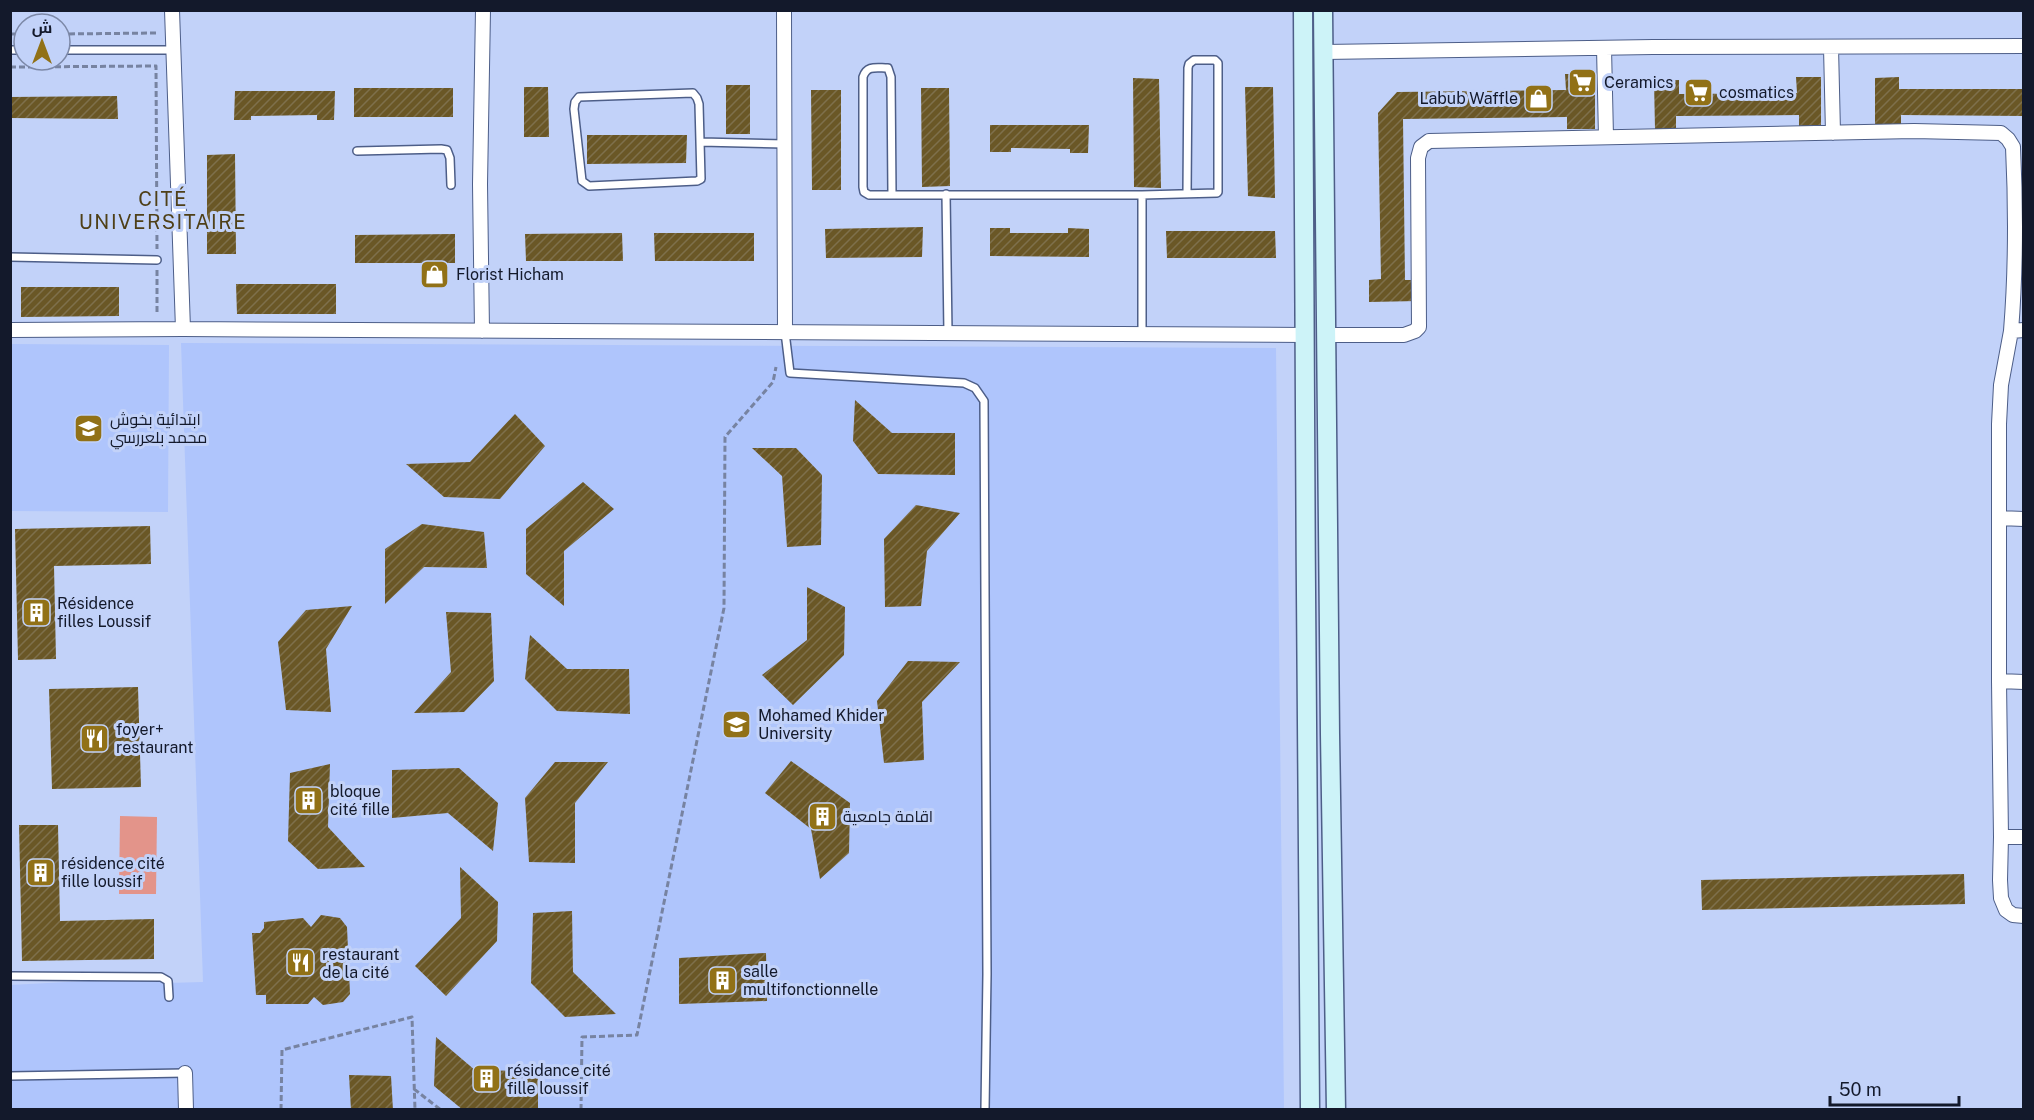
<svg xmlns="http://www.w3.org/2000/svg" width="2034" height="1120" viewBox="0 0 2034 1120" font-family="'Public Sans',Cairo,sans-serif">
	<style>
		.built { fill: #afc5fc }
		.grass { fill: #e3948a }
		.building { fill: url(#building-hatch) }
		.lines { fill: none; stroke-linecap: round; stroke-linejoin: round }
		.lane-casing { stroke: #4d5e88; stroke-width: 10 }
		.street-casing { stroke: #4d5e88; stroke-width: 16 }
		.secondary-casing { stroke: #4d5e88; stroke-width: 21 }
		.path { stroke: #7783a1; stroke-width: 3; stroke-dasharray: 6 3; stroke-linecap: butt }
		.lane { stroke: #fff; stroke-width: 7 }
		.street { stroke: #fff; stroke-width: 14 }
		.secondary { stroke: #cdf3f8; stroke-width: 18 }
		.labels { text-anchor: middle; stroke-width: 6; stroke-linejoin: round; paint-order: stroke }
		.poi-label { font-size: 16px; fill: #13192b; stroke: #c2d2f9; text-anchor: start }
		.quarter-label { font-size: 20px; letter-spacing: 1.5px; fill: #4f4018; stroke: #c2d2f9 }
	</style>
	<defs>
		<pattern id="building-hatch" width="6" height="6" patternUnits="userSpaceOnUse" patternTransform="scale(1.5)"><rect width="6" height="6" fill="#6a5726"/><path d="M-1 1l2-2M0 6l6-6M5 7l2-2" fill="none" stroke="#7e704c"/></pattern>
	</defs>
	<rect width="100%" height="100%" fill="#c2d2f9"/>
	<path class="built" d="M181 343 1276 348 1284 1109H11L10 985 161 977 167 983 203 982Z
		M11 344 169 345 168 512 11 511Z"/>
	<path class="grass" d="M120 816 157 817 156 894H119Z"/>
	<path class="building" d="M1565 74H1595V129H1567V117L1403 119 1405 280H1418V301L1369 302V280L1381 279 1378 113 1397 92 1566 90Z
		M1796 77H1821V126L1799 127V115L1676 116V129H1655L1654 81 1679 80V94L1797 93Z
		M1899 77V89H2024V116L1901 115V125L1875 126V78Z
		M1133 78 1159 79 1161 188 1134 187Z
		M726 85H750V134H726Z
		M524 87H548L549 137H524Z
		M1245 87H1273L1275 198 1248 196Z
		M354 88H453V117H354Z
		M921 88H949L950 186 922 187Z
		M811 90H841V190H812Z
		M235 91H335L334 120H317V115L251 116V120H234Z
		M117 96 118 119 10 118V97Z
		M990 125H1089L1088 153H1070V149L1011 148V152H990Z
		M587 135H687L686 163 587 164Z
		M235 154 236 254H207V155Z
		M923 227 922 257 826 258 825 229Z
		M990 228H1010V233H1068V228L1089 229V257L990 256Z
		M1166 231H1275L1276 258H1167Z
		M622 233 623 261H526L525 234Z
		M654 233H754V261H655Z
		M455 234V263H355V235Z
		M236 284H336V314H237Z
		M21 287H119V316L21 317Z
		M855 400 892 433H955V475L878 474 853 441Z
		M515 414 545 446 500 499 444 497 406 464 470 462Z
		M752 448H796L822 475 821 545 787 547 782 476Z
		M583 482 614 509 564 551V606L526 574V529Z
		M916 505 960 513 927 551 921 606 885 607 884 539Z
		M422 524 484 532 487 568 424 567 385 604V549Z
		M150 526 151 564 54 566 56 659 18 660 15 529Z
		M807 587 845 607 844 655 793 705 762 675 807 640Z
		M352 606 326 649 331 712 286 710 278 642 306 610Z
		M446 612 491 613 494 681 464 712 414 713 451 672Z
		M530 635 567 669H629L630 714 557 711 525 679Z
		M908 661 960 662 922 702 924 760 884 763 877 701Z
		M138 687 141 787 52 789 49 689Z
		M791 761 850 803 849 853 820 879 811 829 765 793Z
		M555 762H608L575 803V863L529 862 525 798Z
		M330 764 328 827 365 867 318 869 288 841 290 773Z
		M459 768 498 803 493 851 448 813 392 818V770Z
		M19 825H58L60 921 154 919V959L22 961Z
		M460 867 498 902 497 941 446 996 415 966 461 918Z
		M1964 874 1965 904 1702 910 1701 880Z
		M572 911 573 972 616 1014 565 1017 531 983 533 913Z
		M321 915 340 918 347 927 350 994 343 1002 323 1005 314 997 308 1004H266V995H256L252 933H260L264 928V922L303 918 311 927Z
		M766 953 767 1001 679 1004V958Z
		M436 1037 476 1071 538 1070V1109L463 1110 434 1086Z
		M349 1075 391 1076 393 1110H351Z"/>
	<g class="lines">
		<defs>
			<path id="lane" d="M10 50H24
				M60 50H172
				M693 93 697 98 699 104 701 179 697 181 589 186 582 181 574 109 575 102 579 97Z
				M701 142 785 144
				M357 151 441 149 447 150 450 158 451 185
				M946 194 948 333
				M892 195 891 77 888 68C876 68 867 65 863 77V187L864 192 869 195H1142
				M10 257 157 260
				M785 332 790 373 964 383 975 388 984 401 987 974 985 1110
				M1142 335V195L1217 193 1218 192V63L1215 60H1194L1189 64 1188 68 1187 194
				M10 976 161 977 168 981 169 997
				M10 1076 185 1073"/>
			<path id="street" d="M172 10 183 329
				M784 10 785 332
				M1831 47 1833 133
				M1604 48 1606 137
				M1324 52 1653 47 2024 46
				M10 330 183 329 1306 335
				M2024 330 2011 331 2001 385 1999 424V681L2001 837 2000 880 2001 898 2006 910 2013 915 2024 916
				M482 331 480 184 483 10
				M1326 335H1404L1415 331 1419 327 1418 158 1421 147 1429 141 1914 131 2001 133 2008 139 2013 147C2016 209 2016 269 2011 331
				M1999 518 2024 519
				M1999 681 2024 682
				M2001 837H2024
				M185 1073 186 1110"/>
			<path id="secondary" d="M1303 10C1306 377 1305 743 1310 1110
				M1323 10 1330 734 1336 1110"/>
		</defs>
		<use href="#lane" class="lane-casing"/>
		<use href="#street" class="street-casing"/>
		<use href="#secondary" class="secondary-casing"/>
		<path class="path" d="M10 34H24
			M60 34 158 33
			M10 67 156 66 157 249
			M157 270V315
			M414 1089 441 1110
			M281 1110 282 1050 412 1017 415 1110
			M581 1110 582 1037 637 1035 724 608 725 437 773 382 776 367"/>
		<use href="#lane" class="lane"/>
		<use href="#street" class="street"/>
		<use href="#secondary" class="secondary"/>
	</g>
	<defs>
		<symbol id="supermarket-square" viewBox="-11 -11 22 22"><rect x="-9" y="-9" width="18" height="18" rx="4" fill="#917117" stroke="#c2d2f9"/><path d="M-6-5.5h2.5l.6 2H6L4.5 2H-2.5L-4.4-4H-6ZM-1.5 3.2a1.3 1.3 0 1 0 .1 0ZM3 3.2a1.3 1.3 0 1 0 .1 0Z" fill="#fff"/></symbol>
		<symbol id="shop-square" viewBox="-11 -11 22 22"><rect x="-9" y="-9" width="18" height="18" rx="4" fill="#917117" stroke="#c2d2f9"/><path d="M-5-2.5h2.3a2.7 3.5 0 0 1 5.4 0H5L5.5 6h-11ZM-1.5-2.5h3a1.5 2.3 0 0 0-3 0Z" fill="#fff"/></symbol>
		<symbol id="school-square" viewBox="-11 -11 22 22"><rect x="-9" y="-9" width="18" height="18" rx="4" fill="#917117" stroke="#c2d2f9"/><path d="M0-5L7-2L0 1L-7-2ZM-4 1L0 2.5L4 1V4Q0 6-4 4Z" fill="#fff"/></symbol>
		<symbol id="building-square" viewBox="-11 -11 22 22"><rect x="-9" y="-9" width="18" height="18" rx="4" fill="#917117" stroke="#c2d2f9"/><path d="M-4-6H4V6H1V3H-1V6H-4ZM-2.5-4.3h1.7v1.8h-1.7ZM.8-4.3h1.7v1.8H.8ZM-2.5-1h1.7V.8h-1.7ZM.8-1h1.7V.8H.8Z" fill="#fff"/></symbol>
		<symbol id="university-square" viewBox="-11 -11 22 22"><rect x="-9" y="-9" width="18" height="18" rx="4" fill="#917117" stroke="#c2d2f9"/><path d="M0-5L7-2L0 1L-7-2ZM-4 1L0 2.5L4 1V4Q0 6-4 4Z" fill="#fff"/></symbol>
		<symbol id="restaurant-square" viewBox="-11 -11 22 22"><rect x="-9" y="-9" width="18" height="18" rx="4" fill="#917117" stroke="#c2d2f9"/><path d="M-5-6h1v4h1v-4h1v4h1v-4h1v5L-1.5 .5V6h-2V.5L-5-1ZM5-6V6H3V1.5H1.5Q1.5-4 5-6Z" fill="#fff"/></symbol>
	</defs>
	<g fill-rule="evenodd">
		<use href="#supermarket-square" x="1566" y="66" width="33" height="33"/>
		<use href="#supermarket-square" x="1682" y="76" width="33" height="33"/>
		<use href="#shop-square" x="1522" y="82" width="33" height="33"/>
		<use href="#shop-square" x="418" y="258" width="33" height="33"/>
		<use href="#school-square" x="72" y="412" width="33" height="33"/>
		<use href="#building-square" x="20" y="596" width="33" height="33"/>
		<use href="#university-square" x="720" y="708" width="33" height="33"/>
		<use href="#restaurant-square" x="78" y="722" width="33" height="33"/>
		<use href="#building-square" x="292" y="784" width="33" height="33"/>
		<use href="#building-square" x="806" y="800" width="33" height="33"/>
		<use href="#building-square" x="24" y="856" width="33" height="33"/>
		<use href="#restaurant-square" x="284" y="946" width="33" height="33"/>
		<use href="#building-square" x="706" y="964" width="33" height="33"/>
		<use href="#building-square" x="470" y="1062" width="33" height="33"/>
	</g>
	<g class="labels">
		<g class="poi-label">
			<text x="1604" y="88">Ceramics</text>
			<text x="1719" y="98">cosmatics</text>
			<text x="1518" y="104" text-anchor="end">Labub Waffle</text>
			<text x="456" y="280">Florist Hicham</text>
			<text x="110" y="425">ابتدائية بخوش<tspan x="110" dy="18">محمد بلعررسي</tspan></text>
			<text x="57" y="609">Résidence<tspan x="57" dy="18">filles Loussif</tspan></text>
			<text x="758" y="721">Mohamed Khider<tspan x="758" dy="18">University</tspan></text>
			<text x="116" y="735">foyer+<tspan x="116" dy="18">restaurant</tspan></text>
			<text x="330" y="797">bloque<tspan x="330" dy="18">cité fille</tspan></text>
			<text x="843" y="822">اقامة جامعية</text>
			<text x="61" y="869">résidence cité<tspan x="61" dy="18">fille loussif</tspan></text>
			<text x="322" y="960">restaurant<tspan x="322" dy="18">de la cité</tspan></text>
			<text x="743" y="977">salle<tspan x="743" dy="18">multifonctionnelle</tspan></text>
			<text x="507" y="1076">résidance cité<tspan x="507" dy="18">fille loussif</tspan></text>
		</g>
		<g class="quarter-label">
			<text x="163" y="206">CITÉ<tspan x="163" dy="23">UNIVERSITAIRE</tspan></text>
		</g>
	</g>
	<rect width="2034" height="1120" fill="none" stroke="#13192b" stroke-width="24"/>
	<g transform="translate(42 42)"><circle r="28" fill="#c2d2f9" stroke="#7c88a7" stroke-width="1.5"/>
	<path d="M0-4.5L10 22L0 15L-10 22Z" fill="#917117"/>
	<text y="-9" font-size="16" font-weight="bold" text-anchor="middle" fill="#13192b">ش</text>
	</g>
	<path d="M1830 1096v9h129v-9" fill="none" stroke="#13192b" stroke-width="3"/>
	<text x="1839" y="1096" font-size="18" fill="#13192b" stroke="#c2d2f9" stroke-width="4.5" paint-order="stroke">50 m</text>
</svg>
